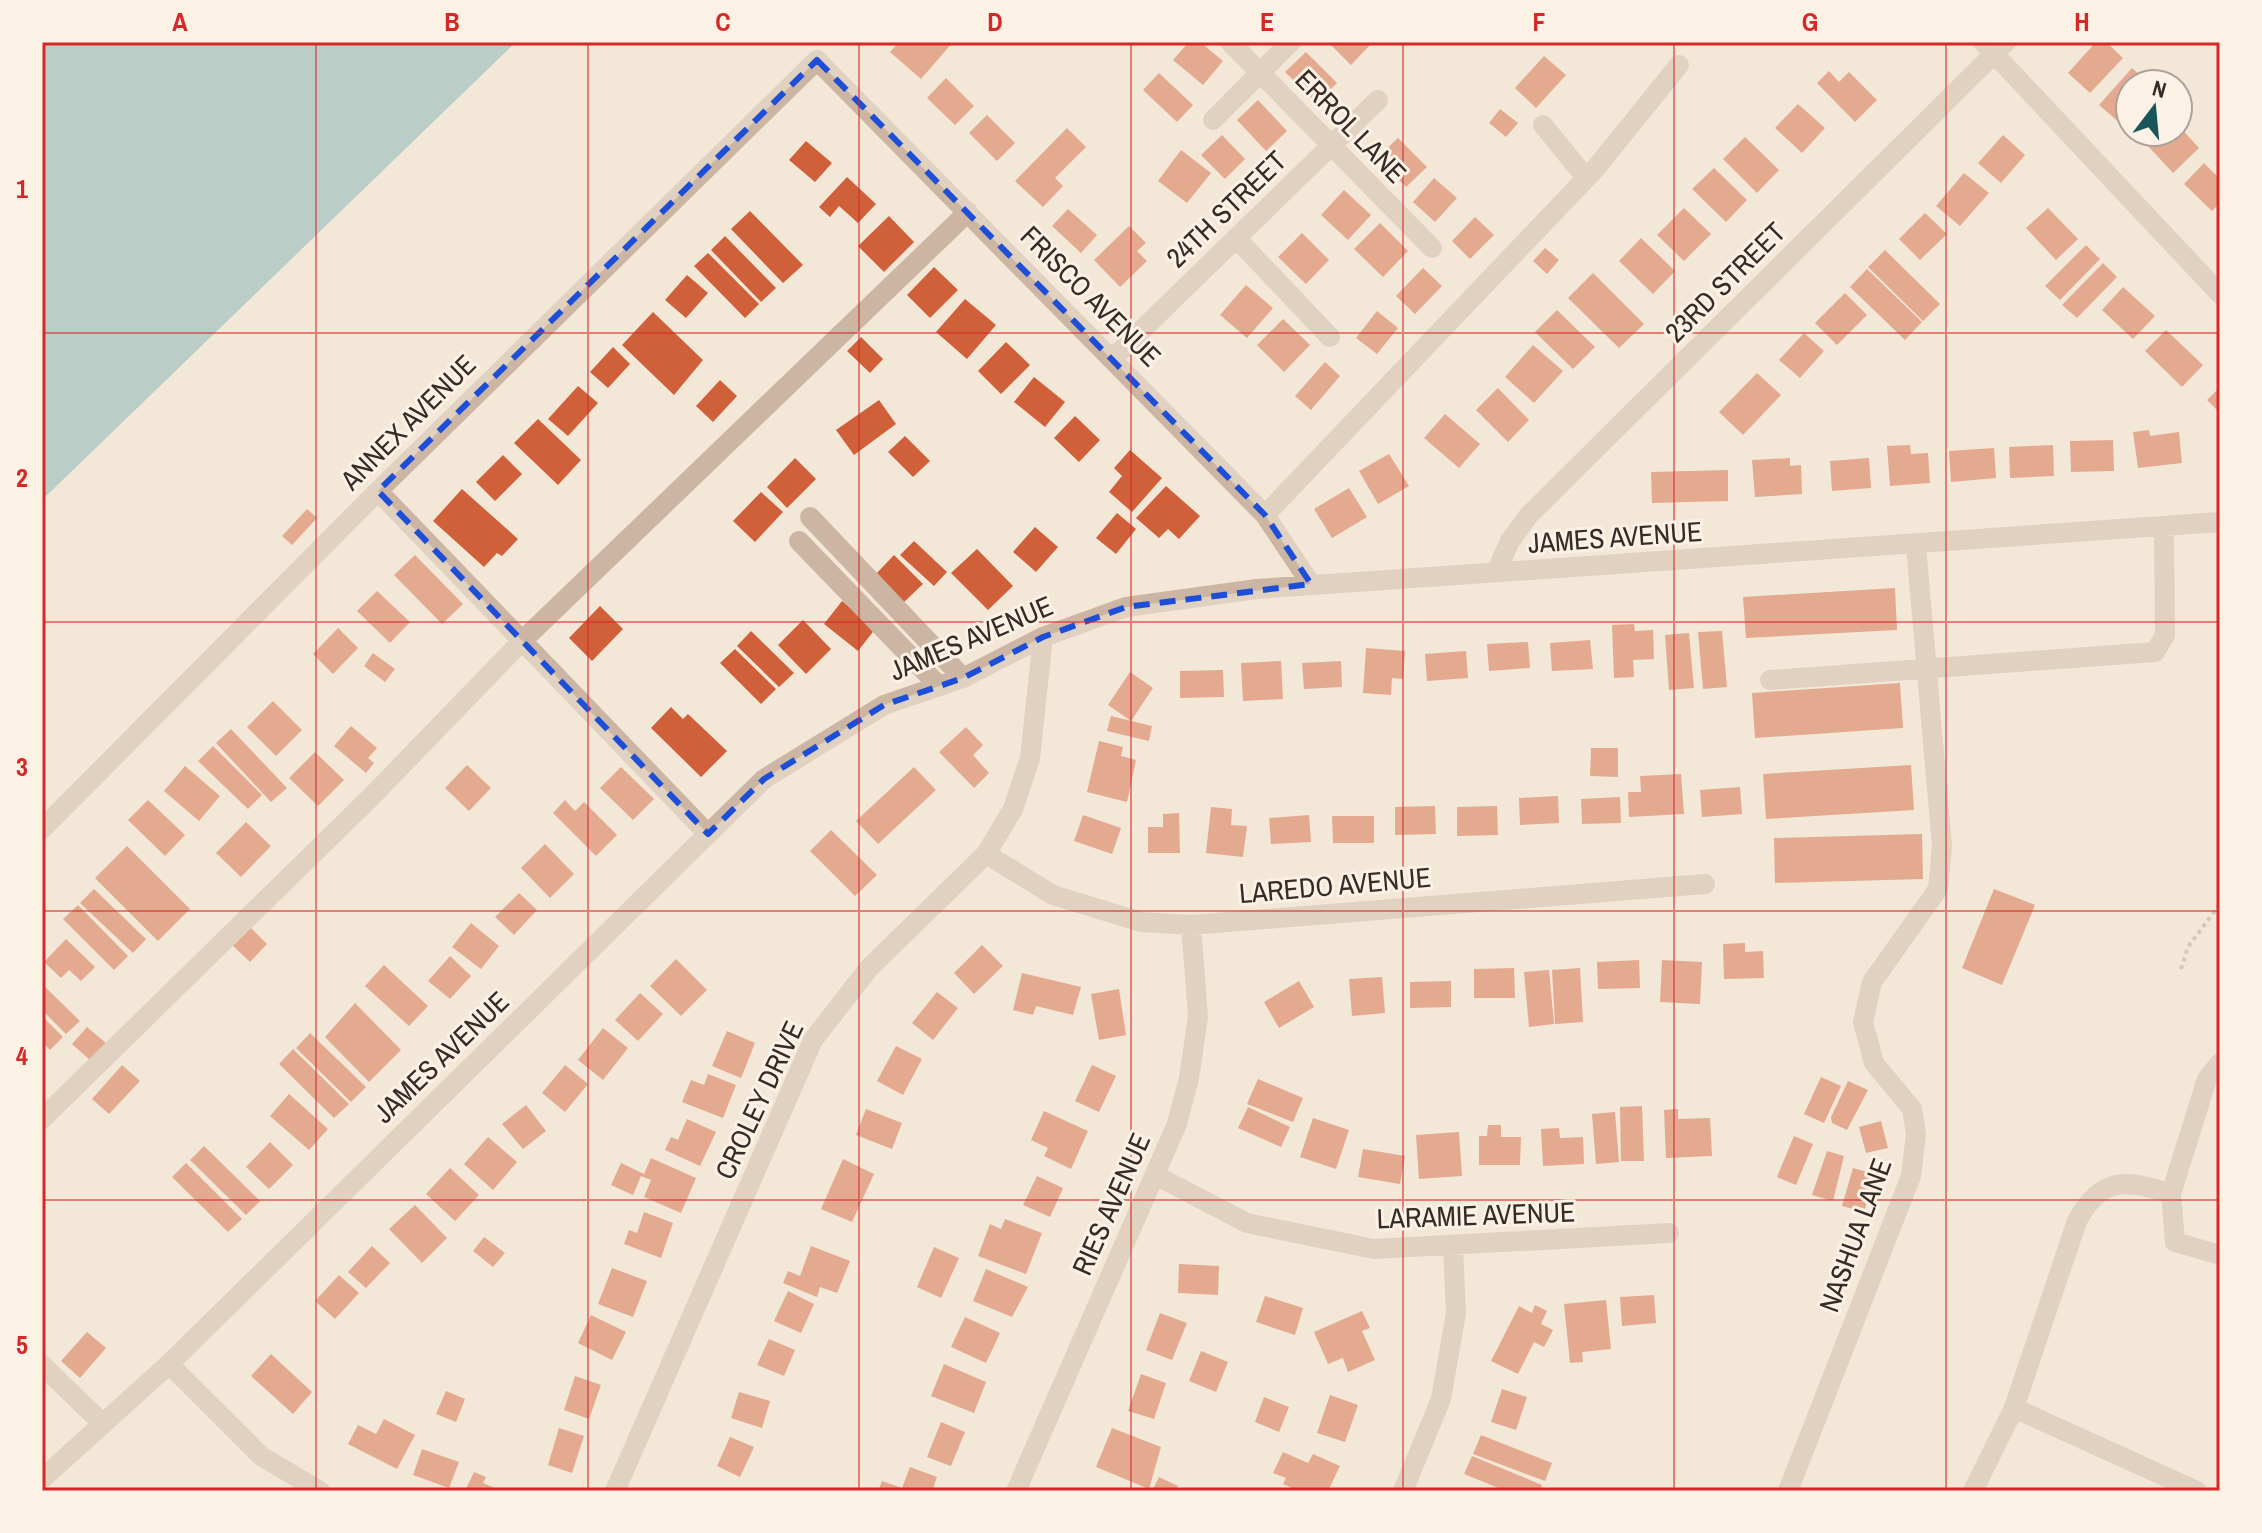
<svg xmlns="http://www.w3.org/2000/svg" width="2262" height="1533" viewBox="0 0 2262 1533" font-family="'Archivo Narrow',sans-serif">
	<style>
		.water { fill: #75afb2 }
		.building { fill: #d06039 }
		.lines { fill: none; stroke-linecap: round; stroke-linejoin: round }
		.path { stroke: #b8a08d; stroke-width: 4; stroke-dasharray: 4 4; stroke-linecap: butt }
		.minor { stroke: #ccb6a3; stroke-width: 20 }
		.marked { fill: none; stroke: #1d4ed8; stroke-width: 6; stroke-dasharray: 16 10; stroke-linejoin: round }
		.grid { fill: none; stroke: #d62828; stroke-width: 2; stroke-opacity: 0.55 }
		.labels { text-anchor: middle; stroke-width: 6; stroke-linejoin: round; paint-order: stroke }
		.street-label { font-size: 28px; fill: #362b26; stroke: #fbf1e5 }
		.neatline { fill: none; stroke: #d62828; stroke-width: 3 }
		.grid-label { font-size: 26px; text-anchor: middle; font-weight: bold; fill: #d62828 }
	</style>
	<rect width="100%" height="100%" fill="#f3e7d8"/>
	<path class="water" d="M42 42H516L42 500Z"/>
	<path class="building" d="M899 42 919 43 953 42 921 79 890 52Z
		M1189 42H1200L1223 61 1203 85 1173 60Z
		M1328 42H1369L1371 44 1351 65Z
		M2096 42H2106L2123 58 2090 93 2068 73Z
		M1306 52 1337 83 1317 103 1285 72Z
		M1544 56 1566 75 1536 108 1515 88Z
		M2132 68 2150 84H2130V112L2120 123 2099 105Z
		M1829 71 1839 82 1849 72 1877 100 1855 122 1817 83Z
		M1159 73 1193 105 1177 122 1143 90Z
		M946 78 974 106 955 125 927 98Z
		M1258 100 1287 131 1266 151 1237 120Z
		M1798 104 1825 128 1802 153 1775 128Z
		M1500 109 1518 123 1506 137 1489 123Z
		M987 115 1015 143 997 161 969 133Z
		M2178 125 2199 148 2173 173 2147 145 2161 132H2178Z
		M1067 128 1086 147 1055 178 1063 186 1043 207 1015 181Z
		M1222 135 1245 159 1225 179 1201 155Z
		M2003 135 2025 155 2001 183 1978 163Z
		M1745 137 1779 170 1757 193 1723 159Z
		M1398 138 1427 167 1406 187 1377 158Z
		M806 141 832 163 815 182 789 160Z
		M1181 150 1211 173 1187 203 1158 181Z
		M2204 163 2220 179V203L2212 211 2184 184Z
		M1714 168 1747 200 1726 222 1692 189Z
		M1964 173 1989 193 1960 226 1936 206Z
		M847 177 876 204 858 223 839 206 830 217 819 207Z
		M1434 178 1457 198 1435 222 1413 202Z
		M1344 190 1371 215 1348 240 1321 215Z
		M1684 208 1711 234 1684 261 1657 235Z
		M2048 208 2078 239 2056 260 2026 228Z
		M1068 209 1097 235 1081 253 1052 226Z
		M750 211 803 265 783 283 731 229Z
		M1925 213 1947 234 1920 260 1899 239Z
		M889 216 914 242 884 272 858 246Z
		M1475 217 1494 235 1470 259 1452 241Z
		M1380 223 1408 251 1383 277 1354 249Z
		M1129 226 1146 243 1137 251 1147 261 1120 287 1094 260Z
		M1302 233 1329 260 1306 284 1278 257Z
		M725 236 776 288 761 302 711 250Z
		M1641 238 1675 271 1653 294 1619 261Z
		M2086 245 2100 259 2060 300 2045 286Z
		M1545 248 1559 260 1547 274 1533 261Z
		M1885 250 1940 304 1923 321 1868 267Z
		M708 253 759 304 745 318 694 266Z
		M2103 263 2117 277 2077 318 2062 305Z
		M934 267 958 290 930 318 907 295Z
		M1423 268 1442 286 1415 314 1396 296Z
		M1867 269 1922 322 1905 340 1850 287Z
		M1593 273 1644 324 1619 348 1568 298Z
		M687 275 708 293 686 318 665 300Z
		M1246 285 1273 308 1247 338 1220 315Z
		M2123 287 2155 316 2133 339 2102 310Z
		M1845 293 1867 315 1837 345 1815 323Z
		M965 299 996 325 967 359 936 332Z
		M1557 310 1595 347 1573 369 1535 332Z
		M1377 311 1398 328 1377 354 1356 338Z
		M653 312 703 360 674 395 622 345Z
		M1283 319 1310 345 1284 372 1257 345Z
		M2166 330 2203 365 2182 387 2145 351Z
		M1804 333 1824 351 1800 378 1779 360Z
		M861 337 883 359 870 373 847 351Z
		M1006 342 1030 365 1001 394 978 371Z
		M1533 345 1563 371 1534 403 1505 377Z
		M613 347 630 364 608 388 590 372Z
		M1325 362 1340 376 1311 410 1295 396Z
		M1757 373 1781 395 1743 435 1719 412Z
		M1034 377 1065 402 1045 427 1014 402Z
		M720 380 737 396 713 422 696 406Z
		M578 386 598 403 568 436 548 419Z
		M2220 387V413L2207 400Z
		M1498 388 1529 420 1508 442 1476 410Z
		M879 400 896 424 854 455 836 430Z
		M1445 414 1480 444 1459 468 1424 438Z
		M1075 416 1100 440 1079 462 1054 438Z
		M538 419 581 460 558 485 514 443Z
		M2149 430 2150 436 2179 432 2182 463 2138 468 2133 432Z
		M905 436 930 461 913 477 888 452Z
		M2113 440 2114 471 2071 472 2070 441Z
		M1910 445 1911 454 1928 453 1930 483 1890 486 1887 446Z
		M2053 445 2054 476 2010 478 2009 447Z
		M1994 448 1996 478 1951 482 1949 451Z
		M1130 450 1162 478 1132 512 1109 492 1122 476 1114 468Z
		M1389 454 1409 486 1378 504 1359 471Z
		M503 455 522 474 495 501 476 482Z
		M795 458 816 479 787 508 767 487Z
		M1790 458V466L1801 465 1802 494 1755 497 1752 460Z
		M1869 458 1871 488 1832 491 1830 461Z
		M1728 470V501L1652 503 1651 472Z
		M1166 486 1200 516 1179 539 1168 529 1159 538 1136 518Z
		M1349 488 1367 517 1332 538 1314 509Z
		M462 489 518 539 502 556 497 553 484 567 433 521Z
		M761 492 783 512 755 542 733 521Z
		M307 509 317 518 292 545 282 536Z
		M1117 513 1136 529 1116 554 1096 538Z
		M1035 527 1058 547 1036 572 1013 552Z
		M914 541 947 572 934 586 900 555Z
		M977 549 1013 586 988 610 951 573Z
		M415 555 463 604 442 624 394 575Z
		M894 555 923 584 903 603 875 575Z
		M1895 588 1897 630 1746 638 1743 597Z
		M377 591 410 622 390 643 357 611Z
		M842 601 876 628 858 651 824 624Z
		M600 606 623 629 592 661 569 638Z
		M803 620 831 649 806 674 778 645Z
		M1634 624 1635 631 1653 630 1654 659 1633 660 1634 677 1614 678 1612 625Z
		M338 628 358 648 333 674 313 654Z
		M751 631 794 673 779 687 737 646Z
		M1722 631 1727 687 1703 689 1698 632Z
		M1689 633 1694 688 1669 690 1665 635Z
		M1590 640 1593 669 1552 671 1550 643Z
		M1528 642 1530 668 1489 671 1487 644Z
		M1366 648 1405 651 1403 679 1392 678 1391 695 1363 693Z
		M735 649 776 689 761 704 720 663Z
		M1466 651 1468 678 1427 681 1425 654Z
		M373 653 395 669 385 682 364 666Z
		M1281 661 1283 699 1243 701 1241 663Z
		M1341 661 1342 687 1304 689 1302 663Z
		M1223 670 1224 697 1180 698V671Z
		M1130 672 1153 688 1131 721 1108 705Z
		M1900 683 1903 728 1755 738 1752 693Z
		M273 701 302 730 276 756 247 727Z
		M671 707 683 719 688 714 727 751 701 777 651 728Z
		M1111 716 1152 726 1149 741 1107 731Z
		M351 726 377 748 368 758 374 763 366 773 334 746Z
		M966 727 983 745 973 755 989 773 974 788 939 752Z
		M231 729 287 788 271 802 216 743Z
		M1099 741 1123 747 1121 756 1136 760 1127 802 1087 792Z
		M213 746 262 795 248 809 198 761Z
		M1591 748H1618V777L1590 776Z
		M315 752 344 780 318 806 289 778Z
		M467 765 491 788 469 811 445 788Z
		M1911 765 1914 810 1766 819 1763 774Z
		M185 766 220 796 199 821 164 791Z
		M621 767 654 799 633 820 600 788Z
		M914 767 936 790 878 844 856 821Z
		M1681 774 1684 814 1629 817 1628 792H1641L1640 776Z
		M1740 787 1742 814 1702 817 1700 790Z
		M1558 796 1559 823 1520 825 1519 798Z
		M1620 797 1621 823 1582 824 1581 799Z
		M148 800 185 835 165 856 128 820Z
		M565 800 575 811 584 802 617 835 596 856 553 813Z
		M1435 806 1436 834 1395 835V807Z
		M1497 806 1498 835 1457 836V807Z
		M1211 807 1232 809 1231 825 1247 826 1243 857 1206 853Z
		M1179 813 1180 853H1148V827H1163V814Z
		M1083 815 1121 828 1112 854 1074 841Z
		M1309 815 1311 842 1271 844 1269 818Z
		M1332 816H1374V843H1333Z
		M246 822 271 846 241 877 216 853Z
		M831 830 877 875 855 896 810 851Z
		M1922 834 1923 879 1775 883 1774 838Z
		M545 844 574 874 550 898 521 868Z
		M127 846 190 909 158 941 95 878Z
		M94 889 146 939 133 953 80 903Z
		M1994 889 2035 905 2002 985 1962 968Z
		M519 893 537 910 514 935 495 917Z
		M78 905 128 956 114 970 63 919Z
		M471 923 499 946 481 969 452 947Z
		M248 925 267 944 250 962 230 943Z
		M66 939 95 967 81 981 69 970 61 978 44 962Z
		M1745 943V952L1763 951 1764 978 1724 979 1723 944Z
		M982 945 1003 966 974 994 954 973Z
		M450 956 471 976 450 999 428 981Z
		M676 959 707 990 681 1016 650 986Z
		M1639 960 1640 988 1598 989 1597 962Z
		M1662 960 1702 962 1700 1004 1660 1002Z
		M384 965 428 1006 409 1026 365 986Z
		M1514 968 1515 998H1474V969Z
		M1580 968 1583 1022 1555 1024 1552 970Z
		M1549 970 1554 1024 1529 1027 1524 972Z
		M1022 973 1081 987 1073 1015 1036 1006 1033 1015 1013 1010Z
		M1382 977 1385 1013 1352 1016 1349 979Z
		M1299 981 1314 1007 1279 1028 1264 1002Z
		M1451 981V1007L1410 1008V982Z
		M42 984 80 1021 66 1034 42 1010Z
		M1119 989 1126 1035 1099 1040 1091 994Z
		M937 992 958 1008 933 1040 912 1023Z
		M640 993 663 1014 638 1041 615 1020Z
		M355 1003 401 1050 369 1082 325 1037Z
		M42 1016 63 1037 50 1050 42 1042Z
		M87 1027 106 1043 91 1061 72 1044Z
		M603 1028 628 1048 603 1080 578 1060Z
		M727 1031 755 1043 741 1078 712 1066Z
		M310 1033 366 1087 351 1102 296 1048Z
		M896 1046 922 1059 903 1095 877 1081Z
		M293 1049 349 1104 334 1118 279 1064Z
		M122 1065 140 1081 109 1114 92 1099Z
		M565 1065 588 1084 565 1112 542 1093Z
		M1092 1065 1116 1076 1099 1112 1075 1101Z
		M708 1074 736 1085 723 1118 682 1102 691 1080 704 1085Z
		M1821 1077 1841 1086 1824 1123 1804 1114Z
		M1258 1079 1303 1098 1293 1122 1247 1104Z
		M1848 1081 1868 1090 1847 1130 1832 1123 1831 1117Z
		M289 1094 328 1129 309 1150 270 1116Z
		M526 1105 546 1131 523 1149 502 1124Z
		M1642 1106 1644 1161H1621L1620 1107Z
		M1248 1107 1290 1127 1281 1147 1238 1128Z
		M866 1109 902 1123 892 1149 856 1135Z
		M1678 1109V1119L1710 1118 1712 1156 1666 1158 1664 1110Z
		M1044 1111 1088 1131 1071 1169 1044 1156 1048 1148 1031 1140Z
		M1615 1112 1619 1162 1596 1164 1592 1114Z
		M1313 1118 1349 1130 1336 1169 1300 1157Z
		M687 1119 716 1132 700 1166 665 1150 671 1137 678 1140Z
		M1881 1121 1888 1148 1866 1153 1859 1127Z
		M1488 1125H1501V1137H1521L1520 1165H1479V1136H1487Z
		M1559 1128 1560 1138 1583 1137 1584 1164 1543 1166 1541 1129Z
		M1459 1132 1462 1176 1419 1179 1416 1135Z
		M1794 1136 1813 1144 1796 1185 1777 1177Z
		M488 1137 517 1162 493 1190 464 1164Z
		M270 1142 293 1165 269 1189 246 1167Z
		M204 1146 260 1201 246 1215 190 1160Z
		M1363 1149 1405 1156 1400 1184 1358 1177Z
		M1827 1151 1844 1156 1833 1201 1812 1195Z
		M651 1158 696 1178 681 1213 644 1197 651 1180 641 1176 633 1195 611 1185 621 1163 644 1174Z
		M843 1159 874 1174 852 1222 821 1209Z
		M186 1163 242 1219 228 1232 172 1177Z
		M450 1168 479 1195 455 1221 426 1194Z
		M1853 1168 1875 1174 1864 1212 1842 1206Z
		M1037 1176 1063 1188 1050 1217 1023 1205Z
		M415 1205 447 1238 422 1263 389 1229Z
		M644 1212 673 1223 661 1258 624 1244 629 1230 637 1233Z
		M1005 1219 1042 1233 1026 1274 978 1256 990 1224 1001 1229Z
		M484 1237 505 1253 493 1267 473 1251Z
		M372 1246 390 1263 366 1288 348 1272Z
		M811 1246 850 1261 837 1293 820 1287 817 1297 783 1283 788 1271 800 1276Z
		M934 1247 959 1258 941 1298 917 1287Z
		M1179 1264 1219 1266 1218 1295 1178 1293Z
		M612 1268 647 1281 633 1317 598 1304Z
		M986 1269 1028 1287 1012 1317 973 1301Z
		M339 1275 359 1293 335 1319 315 1301Z
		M788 1291 814 1304 801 1333 774 1321Z
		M1654 1295 1656 1323 1622 1326 1620 1297Z
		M1265 1296 1303 1308 1295 1335 1256 1322Z
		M1606 1300 1611 1349 1582 1352 1583 1362 1570 1363 1564 1304Z
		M1535 1305 1547 1311 1541 1324 1553 1330 1544 1347 1534 1342 1518 1374 1491 1361 1519 1306 1532 1313Z
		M1362 1311 1370 1328 1362 1331 1375 1360 1348 1372 1343 1358 1328 1364 1314 1332Z
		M1160 1313 1187 1323 1172 1360 1146 1350Z
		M591 1315 626 1332 612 1360 578 1343Z
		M965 1317 1000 1333 986 1363 951 1347Z
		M87 1332 106 1348 80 1378 61 1361Z
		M769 1339 795 1350 784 1376 757 1365Z
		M1201 1351 1228 1362 1216 1392 1189 1381Z
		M271 1354 312 1392 293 1414 251 1376Z
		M944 1364 986 1382 974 1413 931 1396Z
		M1141 1374 1166 1383 1154 1419 1128 1411Z
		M575 1376 601 1385 589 1419 564 1410Z
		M1502 1389 1527 1397 1516 1430 1491 1422Z
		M446 1391 465 1399 456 1422 436 1414Z
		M739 1392 770 1401 762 1428 731 1418Z
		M1330 1395 1358 1405 1345 1442 1317 1433Z
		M1264 1397 1289 1407 1279 1432 1255 1422Z
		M384 1419 415 1435 397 1469 348 1444 358 1425 376 1434Z
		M941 1422 965 1432 951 1466 927 1457Z
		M559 1428 584 1436 572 1473 548 1465Z
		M1112 1428 1161 1447 1149 1489 1096 1467Z
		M1481 1435 1552 1463 1545 1481 1473 1454Z
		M730 1437 754 1447 740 1477 717 1466Z
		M422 1449 459 1462 449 1488 413 1475Z
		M1283 1452 1308 1463 1313 1454 1340 1466 1328 1491H1299L1283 1484 1286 1478 1273 1473Z
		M1472 1456 1542 1485 1540 1491H1506L1464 1474Z
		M910 1467 937 1477 932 1491H878L882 1481 902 1488Z
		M474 1472 486 1477 483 1483 502 1491H465Z
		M1159 1477 1178 1486 1176 1491H1152Z"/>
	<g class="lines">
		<path class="path" d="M2181 969 2188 947 2220 904"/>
		<path class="minor" d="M1230 42 1432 248
			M1983 42 2220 294
			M1213 120 1291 42
			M1543 125 1586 178
			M1236 238 1330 337
			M1113 358 1378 100
			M378 491 708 834
			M1265 515 1595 169 1679 65
			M810 517 963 678
			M799 541 939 686
			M1496 572 1510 541 1529 515 2006 42
			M1770 680 2155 652 2165 635 2164 526
			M42 829 378 491 817 60 1265 515 1311 584
			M986 854 1053 895 1141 922 1191 925 1705 884
			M42 1119 371 797 522 641 968 212
			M1155 1175 1247 1223 1374 1249 1669 1233
			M2171 1194 2175 1242 2220 1255
			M169 1364 261 1456 320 1491
			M42 1365 101 1422
			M2014 1408 2197 1491
			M42 1479 169 1364 764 779 884 705 963 678 1043 637 1126 607 1257 589 2220 522
			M615 1491 813 1040 869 968 986 854 1013 809 1030 758 1043 637
			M1016 1491 1177 1124 1189 1078 1198 1017 1191 925
			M1403 1491 1441 1399 1456 1313 1453 1247
			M1788 1491 1911 1176 1916 1134 1912 1109 1874 1063 1863 1022 1872 982 1938 889 1942 846 1916 546
			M1973 1491 2014 1408 2077 1221C2101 1176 2127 1179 2171 1194L2207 1079 2220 1063"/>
	</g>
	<path d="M0 0H2262V1533H0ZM817 60 1265 515 1311 584 1126 607 1043 637 963 678 884 705 764 779 708 834 378 491Z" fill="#f3e7d8" fill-opacity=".55" fill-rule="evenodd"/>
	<path class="marked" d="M817 60 1265 515 1311 584 1126 607 1043 637 963 678 884 705 764 779 708 834 378 491Z"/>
	<path class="grid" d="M316 42V1491M588 42V1491M859 42V1491M1131 42V1491M1403 42V1491M1674 42V1491M1946 42V1491M42 333H2220M42 622H2220M42 911H2220M42 1200H2220"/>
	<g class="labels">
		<g class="street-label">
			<text transform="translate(1351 126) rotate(46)" y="10">ERROL LANE</text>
			<text transform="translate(1226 209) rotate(-44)" y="10">24TH STREET</text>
			<text transform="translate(1725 282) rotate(-45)" y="10">23RD STREET</text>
			<text transform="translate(1091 296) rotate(45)" y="10">FRISCO AVENUE</text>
			<text transform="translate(408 422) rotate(-45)" y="10">ANNEX AVENUE</text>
			<text transform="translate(1615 537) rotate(-4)" y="10">JAMES AVENUE</text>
			<text transform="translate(971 638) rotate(-23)" y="10">JAMES AVENUE</text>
			<text transform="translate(1335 885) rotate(-5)" y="10">LAREDO AVENUE</text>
			<text transform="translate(441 1057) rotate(-44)" y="10">JAMES AVENUE</text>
			<text transform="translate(759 1100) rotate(-65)" y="10">CROLEY DRIVE</text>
			<text transform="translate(1111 1204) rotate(-66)" y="10">RIES AVENUE</text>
			<text transform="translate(1476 1215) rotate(-2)" y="10">LARAMIE AVENUE</text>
			<text transform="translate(1855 1235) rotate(-70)" y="10">NASHUA LANE</text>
		</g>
	</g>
	<rect width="2262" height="1533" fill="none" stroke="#fbf1e5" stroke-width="88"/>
	<g transform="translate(2154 108) rotate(16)"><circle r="38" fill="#fbf1e5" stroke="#aca299" stroke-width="2"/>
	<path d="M0-6L14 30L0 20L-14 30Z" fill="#18565b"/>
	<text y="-12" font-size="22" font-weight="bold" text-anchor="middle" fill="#362b26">N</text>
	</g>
	<rect x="44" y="44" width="2174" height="1445" class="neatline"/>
	<g class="grid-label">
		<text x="180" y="31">A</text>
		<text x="452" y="31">B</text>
		<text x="723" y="31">C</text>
		<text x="995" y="31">D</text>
		<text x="1267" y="31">E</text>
		<text x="1539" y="31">F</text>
		<text x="1810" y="31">G</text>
		<text x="2082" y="31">H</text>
		<text x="22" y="198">1</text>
		<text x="22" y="487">2</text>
		<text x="22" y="776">3</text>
		<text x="22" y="1065">4</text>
		<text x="22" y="1354">5</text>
	</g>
</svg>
